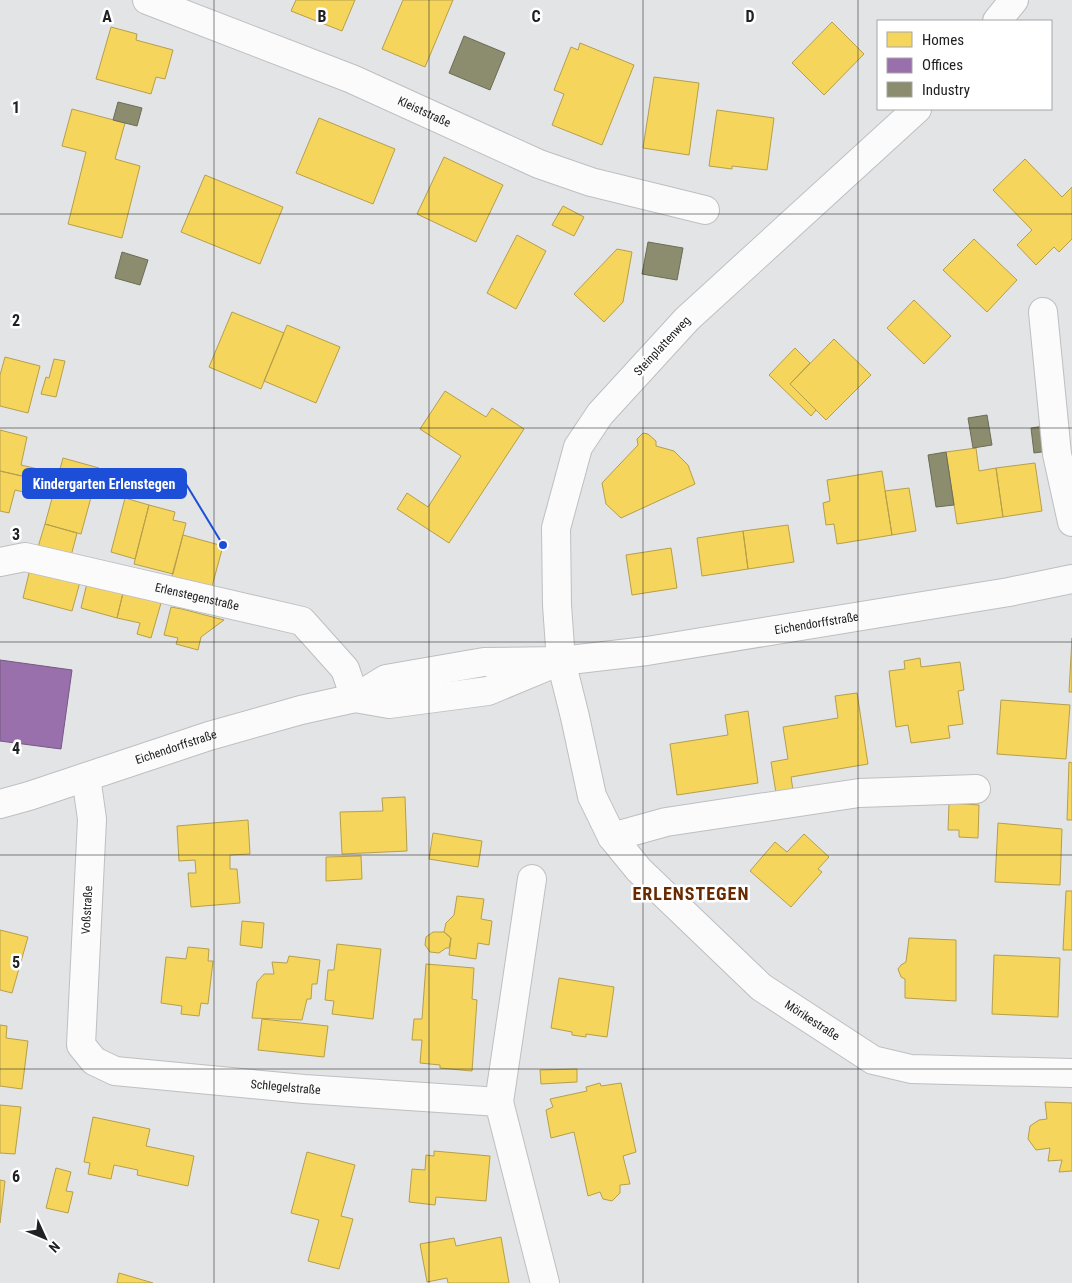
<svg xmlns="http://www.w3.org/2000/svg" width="1072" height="1283" viewBox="0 0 1072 1283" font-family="'Roboto Condensed',sans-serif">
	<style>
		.homes { fill: #f6d55c; stroke: #b69f4b }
		.offices { fill: #9970ab; stroke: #755882 }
		.industry { fill: #8c8c6e; stroke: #6c6c57 }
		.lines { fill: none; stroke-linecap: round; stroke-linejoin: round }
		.minor-casing { stroke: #bebfc1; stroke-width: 30 }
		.minor { stroke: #fbfbfb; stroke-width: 28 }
		.grid { fill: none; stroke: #202122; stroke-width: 1; stroke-opacity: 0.55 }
		.labels { text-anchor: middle; stroke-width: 5; stroke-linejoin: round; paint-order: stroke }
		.street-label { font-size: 12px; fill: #202122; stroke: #fff }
		.district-label { font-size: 18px; font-weight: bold; letter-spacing: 1px; fill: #672a00; stroke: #fff }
		.grid-label { font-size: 16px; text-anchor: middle; font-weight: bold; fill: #202122; stroke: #fff; stroke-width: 5; stroke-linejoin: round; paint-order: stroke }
		.leader { fill: none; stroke: #1d4ed8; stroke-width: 2 }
		.callout-dot { fill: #1d4ed8; stroke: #fff; stroke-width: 2 }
		.callout { fill: #1d4ed8; stroke: #1d4ed8; stroke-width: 2 }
		.callout-label { font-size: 14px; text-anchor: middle; font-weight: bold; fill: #fff }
	</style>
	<rect width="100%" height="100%" fill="#e2e4e6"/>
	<path class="homes" d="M296 0H355L342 31 291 11Z
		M403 0H453L425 67 382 49Z
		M832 22 864 54 824 95 792 63Z
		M111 27 137 34 136 40 173 50 165 79 156 77 151 94 96 79Z
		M580 43 634 65 602 145 552 125 564 94 554 90 571 47 578 50Z
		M654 77 699 83 689 155 643 148Z
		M72 109 125 123 115 159 140 166 122 238 68 224 86 152 62 146Z
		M717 110 774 118 767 170 732 166V169L709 166Z
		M319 118 395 149 373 204 296 173Z
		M444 157 503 185 476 242 417 214Z
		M1025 159 1062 197 1072 187V239L1059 252 1054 247 1036 265 1017 245 1032 230 993 190Z
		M205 175 283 207 260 264 181 232Z
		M563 206 584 217 574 236 552 225Z
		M517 235 546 251 516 309 487 293Z
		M974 239 1017 280 987 312 943 270Z
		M617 249 632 252 623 302 604 322 574 294Z
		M914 300 951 336 924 364 887 328Z
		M232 312 284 333 261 389 209 367Z
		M287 325 340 347 316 403 264 381Z
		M834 339 871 375 826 420 790 384Z
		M795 348 810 363 790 384 816 410 811 416 769 375Z
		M5 357 40 366 28 413 0 406V375Z
		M54 359 65 361 56 397 41 394 46 377 49 378Z
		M445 391 486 417 492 408 524 429 449 543 397 509 407 493 428 507 461 456 420 429Z
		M0 430 27 437 21 465 38 469 35 479 0 471Z
		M643 433 648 434 656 441V446L674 451 688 465 695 484 621 518 606 504 602 483 638 445 637 439Z
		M976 448 979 471 996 468 1003 517 957 524 946 452Z
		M63 458 99 468 81 534 45 524Z
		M1035 463 1042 511 1003 517 996 468Z
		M0 471 35 479 32 494 15 490 9 513 0 511Z
		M882 471 892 535 837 544 834 524 826 525 823 503 830 501 827 480Z
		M909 488 916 531 892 535 885 491Z
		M125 498 149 505 135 559 111 552Z
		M149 505 175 512 173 520 186 523 173 574 134 564Z
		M45 524 77 533 71 556 38 547Z
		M788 525 794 562 748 569 743 531Z
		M743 531 748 569 702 576 697 538Z
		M183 535 223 546 211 590 171 579Z
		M671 548 677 588 632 595 626 555Z
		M30 569 80 582 72 611 23 598Z
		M87 583 123 593 117 618 81 608Z
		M123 593 161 603 151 638 137 634 140 623 117 618Z
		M171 607 182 609 224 620 201 637 198 650 176 644 178 638 164 635Z
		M1072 638V692H1069Z
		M920 658 921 667 960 662 964 690 958 691 963 724 948 726 950 738 911 743 908 725 896 727 889 671 905 669 904 661Z
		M857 693 868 764 791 777 793 790 776 793 771 762 788 759 783 727 838 718 835 696Z
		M1001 700 1070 705 1066 759 997 754Z
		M748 711 758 783 677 795 670 744 728 735 725 715Z
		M1069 762 1072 763V820H1067Z
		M405 797 407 851 342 854 340 812 383 811 382 798Z
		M949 803 979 805 978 838 959 837V830H948Z
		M248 820 250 854 230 855V869H237L240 903 191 907 188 873H196L195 860 179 861 177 826Z
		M998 823 1062 829 1060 885 995 882Z
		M433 833 482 841 478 867 429 859Z
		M804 834 829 857 818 869 822 872 791 907 750 871 775 842 787 852Z
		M361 856 362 879 326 881V857Z
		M1066 891H1072V950H1063Z
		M457 896 484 899 481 919 492 921 489 945 478 943 476 959 449 955 451 938 444 932 446 923 454 915Z
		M242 921 264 923 262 948 240 945Z
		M0 930 28 937 12 993 0 990Z
		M433 932H444L451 938 449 948H446L439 953 430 952 425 945 426 937Z
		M909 938 956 940V1001L905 998V979L901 977 898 969 901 965 906 962Z
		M337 944 381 949 373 1019 332 1014 334 1001 325 1000 328 970H334Z
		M188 947 209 949 208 961H213L208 1004 201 1003 199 1016 181 1014 182 1006 161 1003 166 957 186 959Z
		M994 955 1060 958 1058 1017 992 1014Z
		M289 956 320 960 317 984H312L311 999H307L302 1020 252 1018 257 982 264 974H274L272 962 287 963Z
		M426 964 474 968 472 999 477 1000 472 1071 440 1068V1065L420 1063 422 1040H412L414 1019H422Z
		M559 978 614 987 607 1037 586 1034V1037L572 1035V1032L551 1028Z
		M262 1019 328 1026 324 1057 258 1050Z
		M0 1025 7 1026 6 1038 28 1041 22 1089 0 1086Z
		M577 1069V1082L541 1084 540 1070Z
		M600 1083 601 1086 621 1083 636 1152 623 1156 630 1184 620 1185V1193L612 1201 603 1199 600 1192 588 1196 574 1132 551 1138 546 1110 553 1107 550 1099 587 1091 586 1087Z
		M1045 1102 1072 1103V1171L1059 1172 1062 1160 1048 1161 1050 1148 1036 1150 1028 1139 1030 1126 1039 1120 1047 1119Z
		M0 1105 21 1107 15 1154 0 1153Z
		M93 1117 150 1129 146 1146 194 1156 188 1186 137 1175 138 1170 114 1165 111 1179 88 1174 90 1163 84 1162Z
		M434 1151 490 1156 486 1201 436 1197 435 1205 409 1202 412 1169 425 1170 426 1155 434 1156Z
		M307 1152 355 1165 341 1216 353 1219 339 1269 308 1261 319 1220 291 1213Z
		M56 1168 71 1172 66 1191 73 1192 68 1213 46 1208Z
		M0 1180 5 1181 0 1223Z
		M501 1237 509 1283H448L447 1278 427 1282 420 1244 454 1238 456 1246Z
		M119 1273 153 1283H117Z"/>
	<path class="offices" d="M0 660 72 670 61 749 0 741Z"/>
	<path class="industry" d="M464 36 505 53 490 90 449 73Z
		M118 102 142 108 137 126 113 120Z
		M648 242 683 248 677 280 642 274Z
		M122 252 148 260 140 285 115 278Z
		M987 415 992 445 973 448 968 418Z
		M1045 426 1049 451 1034 453 1031 428Z
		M946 452 954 505 936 507 928 455Z"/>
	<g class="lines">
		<defs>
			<g id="minor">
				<path id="s1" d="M147 0 352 79 539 164 591 182 705 210"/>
				<path d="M997 21 1014 0"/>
				<path id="s2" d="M917 109 687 319 600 414 578 447 556 528 557 605 561 661 575 717 592 796 612 837 639 870 761 987 873 1060 911 1069 1072 1073"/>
				<path d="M1043 312 1057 454 1072 522"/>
				<path id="s3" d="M0 562 25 557 302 621 345 669 355 698"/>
				<path d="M355 698 389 704 488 691 548 666"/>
				<path id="s4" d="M86 777 92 819 81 1045 94 1061 115 1071 304 1089 499 1102 545 1283"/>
				<path id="s5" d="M0 804 29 796 209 736 301 710 355 698 386 679 484 662 561 661 647 651 1009 592 1072 579"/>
				<path d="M612 837 666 822 859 793 976 789"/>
				<path d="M499 1102 532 879"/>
			</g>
		</defs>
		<use href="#minor" class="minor-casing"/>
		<use href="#minor" class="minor"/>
	</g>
	<path class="grid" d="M214 0V1283M429 0V1283M643 0V1283M858 0V1283M0 214H1072M0 428H1072M0 642H1072M0 855H1072M0 1069H1072"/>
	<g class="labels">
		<g class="street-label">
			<text dy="4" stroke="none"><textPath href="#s1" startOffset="299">Kleiststraße</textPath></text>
			<text transform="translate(662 346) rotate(-47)" y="4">Steinplattenweg</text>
			<text dy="4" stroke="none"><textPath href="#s3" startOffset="202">Erlenstegenstraße</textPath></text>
			<text dy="4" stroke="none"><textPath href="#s5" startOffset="842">Eichendorffstraße</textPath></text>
			<text dy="4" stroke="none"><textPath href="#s5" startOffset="185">Eichendorffstraße</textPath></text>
			<text transform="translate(87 910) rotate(-87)" y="4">Voßstraße</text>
			<text dy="4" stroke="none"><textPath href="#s2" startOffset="1154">Mörikestraße</textPath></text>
			<text dy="4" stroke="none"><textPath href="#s4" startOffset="484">Schlegelstraße</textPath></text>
		</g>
		<g class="district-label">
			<text x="691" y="900">ERLENSTEGEN</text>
		</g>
	</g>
	<g class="grid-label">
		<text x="107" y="22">A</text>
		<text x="322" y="22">B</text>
		<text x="536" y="22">C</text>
		<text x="750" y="22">D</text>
		<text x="16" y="113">1</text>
		<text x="16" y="326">2</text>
		<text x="16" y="540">3</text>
		<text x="16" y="754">4</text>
		<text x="16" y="968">5</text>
		<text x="16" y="1182">6</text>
	</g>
	<path class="leader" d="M223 545L186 484"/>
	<circle class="callout-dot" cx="223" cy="545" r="5"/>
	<rect class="callout" x="23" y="469" width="163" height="29" rx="5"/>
	<g class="callout-label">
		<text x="104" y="489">Kindergarten Erlenstegen</text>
	</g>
	<rect x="877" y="20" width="175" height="90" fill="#ffffff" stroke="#a6a6a7"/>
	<rect x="887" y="32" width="25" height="15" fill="#f6d55c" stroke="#a6a6a7"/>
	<text x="922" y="45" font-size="15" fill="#202122">Homes</text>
	<rect x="887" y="58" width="25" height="15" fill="#9970ab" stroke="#a6a6a7"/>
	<text x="922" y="70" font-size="15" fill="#202122">Offices</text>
	<rect x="887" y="82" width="25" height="15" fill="#8c8c6e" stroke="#a6a6a7"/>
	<text x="922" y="95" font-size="15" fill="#202122">Industry</text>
	<g transform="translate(45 1238) rotate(134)" stroke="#ffffff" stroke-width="4" paint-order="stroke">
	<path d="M0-4L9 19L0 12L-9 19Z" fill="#202122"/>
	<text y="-8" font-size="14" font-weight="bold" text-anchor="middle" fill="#202122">N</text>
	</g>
</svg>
